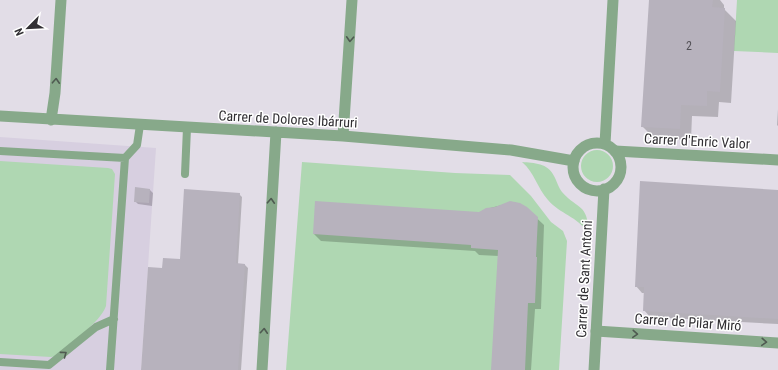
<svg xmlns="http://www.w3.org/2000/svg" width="778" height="370" viewBox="0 0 778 370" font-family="'Roboto Condensed',sans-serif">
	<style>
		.built { fill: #d7cfe0 }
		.green { fill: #afd7b2 }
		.shadow { fill: #0003 }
		.building { fill: #b7b2bd }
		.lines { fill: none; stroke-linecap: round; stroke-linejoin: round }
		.service { stroke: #87a98a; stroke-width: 8 }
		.minor { stroke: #87a98a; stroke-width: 11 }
		.tertiary { stroke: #87a98a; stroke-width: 11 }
		.oneway { stroke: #4f5a51 }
		.labels { text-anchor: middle; stroke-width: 3; stroke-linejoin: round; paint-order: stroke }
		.number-label { font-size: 12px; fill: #525056 }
		.street-label { font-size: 14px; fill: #312f33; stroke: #fff }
	</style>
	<rect width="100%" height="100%" fill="#e2dde7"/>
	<path class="built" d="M0 137 156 148 141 370H0Z"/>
	<path class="green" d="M737 0H778V53L734 51Z
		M581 166a16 16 0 1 1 32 0a16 16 0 1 1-32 0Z
		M0 161 108 168 112 169 115 174 106 306C100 323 70 343 56 356L51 357 0 354Z
		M302 162 455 173 510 175 531 196 551 222 563 231 567 241 559 370H286Z
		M522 162C534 163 548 163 554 176 557 181 558 187 562 192 579 211 587 202 589 234 576 215 561 215 548 200 537 188 535 173 522 162Z"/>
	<path class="shadow" d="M650 0H720L724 5V9L736 21 731 103 719 102 718 117 692 116 691 140 654 138 642 126Z
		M778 109V126L777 125Z
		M136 188 150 190 153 193 152 206 138 204 135 201Z
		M778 191V324L650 317 644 310 645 293H642L636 286Z
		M239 194 242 197 238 264 245 265 248 268 241 370H142L163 269 181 260Z
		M514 202 526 208 544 225 541 309H535L531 370H492L499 256 479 255 475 251 321 241 314 234 479 213 486 209Z"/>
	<path class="building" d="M649 0H713L712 7 725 8 720 92 707 91V106L681 105 680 129 641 127Z
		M640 181 778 190V319L643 311 644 287H635Z
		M135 187 150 189 149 203 134 202Z
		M184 189 240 193 236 263 245 264 238 370H141L148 267 162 268 163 258 180 259Z
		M315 201 479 212 486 208 495 207 510 201 520 203 527 207 538 217 536 257H537L535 303H528L525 370H491L498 250 471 248V245L313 234Z"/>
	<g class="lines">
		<path class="service" d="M0 151 125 158
			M185 174 187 128
			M0 362 49 365 96 327 114 319
			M110 370 125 158 137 145 140 125"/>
		<path class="minor" d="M0 116 343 136 511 150 574 161
			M51 120 55 93 61 0
			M343 136 352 0
			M615 151 778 160
			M596 331 778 343
			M262 370 276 132"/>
		<path class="tertiary" d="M573 167a24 24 0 1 1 48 0a24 24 0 1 1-48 0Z
			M605 144 613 0
			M594 370 604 189"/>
	</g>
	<defs><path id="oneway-chevron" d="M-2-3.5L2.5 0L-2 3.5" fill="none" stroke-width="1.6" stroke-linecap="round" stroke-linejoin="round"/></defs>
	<g class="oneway">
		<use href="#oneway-chevron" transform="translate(350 39) rotate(93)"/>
		<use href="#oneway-chevron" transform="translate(56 81) rotate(-87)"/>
		<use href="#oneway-chevron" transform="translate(271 201) rotate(-87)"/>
		<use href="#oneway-chevron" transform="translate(264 331) rotate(-86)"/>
		<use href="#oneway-chevron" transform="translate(635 334) rotate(4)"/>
		<use href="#oneway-chevron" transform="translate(764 342) rotate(4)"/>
		<use href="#oneway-chevron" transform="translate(64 354) rotate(-36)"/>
	</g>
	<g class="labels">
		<g class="number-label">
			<text x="689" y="50">2</text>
		</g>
		<g class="street-label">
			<text transform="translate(288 119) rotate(3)" y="5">Carrer de Dolores Ibárruri</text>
			<text transform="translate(697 141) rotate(3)" y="5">Carrer d'Enric Valor</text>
			<text transform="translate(584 279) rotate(-87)" y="5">Carrer de Sant Antoni</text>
			<text transform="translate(688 322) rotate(4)" y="5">Carrer de Pilar Miró</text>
		</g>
	</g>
	<g transform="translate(28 28) rotate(246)" stroke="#ffffff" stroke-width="3" paint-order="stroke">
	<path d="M0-3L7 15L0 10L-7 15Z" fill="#312f33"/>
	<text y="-6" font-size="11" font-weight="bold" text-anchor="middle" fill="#312f33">N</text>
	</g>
</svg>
